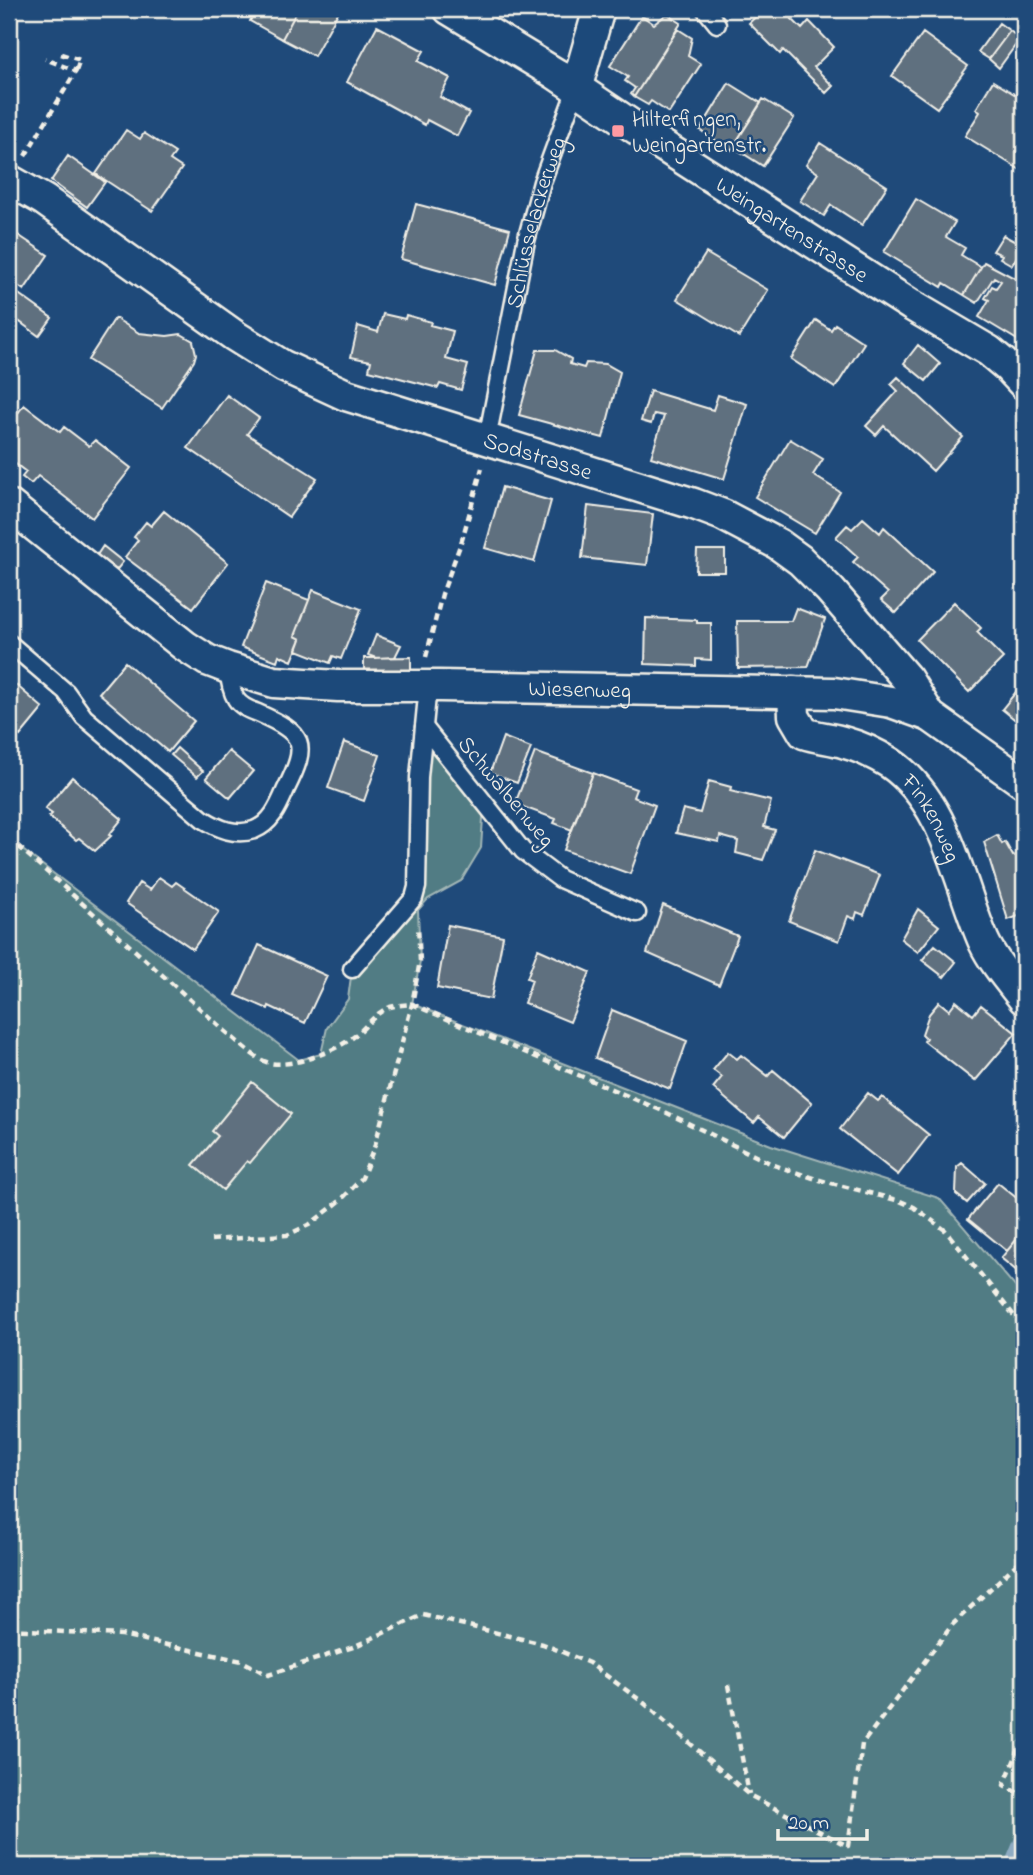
<svg xmlns="http://www.w3.org/2000/svg" width="1033" height="1875" viewBox="0 0 1033 1875" font-family="'Indie Flower',sans-serif">
	<style>
		.green { fill: #517c84; stroke: #a2b6b6; stroke-width: 2 }
		.lines { fill: none; stroke-linecap: round; stroke-linejoin: round }
		.stream { stroke: #8eabc2; stroke-width: 9 }
		.building { fill: #5f6f7f; stroke: #f4f1e8; stroke-width: 2 }
		.lane-casing { stroke: #f4f1e8; stroke-width: 21 }
		.street-casing { stroke: #f4f1e8; stroke-width: 35 }
		.path { stroke: #f4f1e8; stroke-width: 4.5; stroke-dasharray: 7 5; stroke-linecap: butt }
		.lane { stroke: #1f4a7a; stroke-width: 16 }
		.street { stroke: #1f4a7a; stroke-width: 30 }
		.poi-dot { fill: #ff9aa2; stroke: #1f4a7a; stroke-width: 2.5 }
		.labels { text-anchor: middle; stroke-width: 5; stroke-linejoin: round; paint-order: stroke }
		.poi-label { font-size: 23px; fill: #f4f1e8; stroke: #1f4a7a; text-anchor: start }
		.street-label { font-size: 23px; fill: #f4f1e8; stroke: #1f4a7a }
	</style>
	<rect width="100%" height="100%" fill="#1f4a7a"/>
	<filter id="ink" filterUnits="userSpaceOnUse"><feTurbulence type="fractalNoise" baseFrequency=".0143" numOctaves="2"/><feDisplacementMap in="SourceGraphic" scale="14" xChannelSelector="R" yChannelSelector="G"/><feConvolveMatrix kernelMatrix="1 2 1 2 8 2 1 2 1" color-interpolation-filters="sRGB"/></filter>
	<g filter="url(#ink)">
		<path class="green" d="M424 727 484 803 481 848 461 881 428 899 418 910 420 961 412 1004 771 1145 939 1198 1024 1297V1866H9V857L20 848 299 1060 321 1054 327 1028 348 999 352 969 414 898Z"/>
		<g class="lines">
			<path class="stream" d="M1008 1866 1024 1828"/>
		</g>
		<path class="building" d="M256 9H298L282 39 250 21Z
			M298 9H340L314 56 282 39Z
			M764 9H782L802 29 809 21 834 47 814 67 833 86 826 93 783 50 780 54 749 23Z
			M667 14 681 23 634 97 631 94 635 88 625 81 628 77 610 66 642 16 654 24Z
			M999 23 1010 31 989 59 978 52Z
			M377 26 424 51 418 61 450 78 440 97 469 113 457 136 427 120 425 125 347 82Z
			M678 29 692 38 688 56 701 64 669 113 651 101 648 105 634 97Z
			M1010 31 1020 39 999 68 989 59Z
			M923 33 968 66 937 108 892 76Z
			M993 81 1024 100V168L1022 171 965 136 980 112 976 109Z
			M729 83 761 103 731 150 700 130Z
			M763 99 794 118 763 166 733 147Z
			M9 124 15 127 9 141Z
			M126 130 140 139 144 133 175 153 170 160 182 168 152 211 96 174Z
			M820 143 887 186 862 225 831 205 824 216 800 201 818 173 806 165Z
			M68 156 105 182 87 207 51 181Z
			M916 199 955 222 946 237 965 248 961 255 981 267 964 295 944 283 942 287 884 252Z
			M416 204 510 229 495 285 401 259Z
			M9 229 48 255 24 290 9 280Z
			M1003 235 1023 246 1012 265 1000 258 1002 255 993 251Z
			M706 253 768 290 739 337 677 299Z
			M984 262 1024 283V344L979 317 989 300 985 298 992 286 996 288 1001 281 994 277 977 303 964 295Z
			M13 290 52 318 39 336 9 314V296Z
			M383 314 405 319 406 315 431 322 430 325 453 331 446 359 468 365 461 390 440 384 438 388 369 370 371 361 351 357 358 326 378 332Z
			M115 318 139 333 167 336 181 334 193 341 196 354 194 361 162 408 88 360Z
			M816 320 831 330 835 324 864 343 835 388 791 359Z
			M918 345 940 364 926 381 904 363Z
			M537 350H555L571 359 570 364 584 368 586 363 606 364 620 372 603 438 519 415Z
			M898 377 963 437 933 471 884 426 876 435 866 426 898 391 891 384Z
			M650 391 713 410 718 395 747 404 724 479 651 457 664 416 654 414 651 424 641 421Z
			M227 395 259 418 247 434 317 478 289 517 188 448Z
			M24 405 60 432 64 427 89 446 95 440 131 468 92 518 38 476 31 484 22 477 26 472 9 459V425Z
			M790 439 823 459 813 475 840 492 815 533 755 497Z
			M502 487 551 501 534 562 485 548Z
			M588 506 653 514 647 565 582 558Z
			M164 511 228 563 193 608 125 557 138 540 134 537 146 522 151 526Z
			M863 518 880 533 884 527 933 572 896 613 881 600 888 593 853 562 858 557 836 537 847 525 852 529Z
			M103 546 123 562 114 573 95 558Z
			M697 550H725V572H696Z
			M266 583 309 600 295 636 301 639 292 661 279 655 277 661 241 647Z
			M313 590 361 609 341 659 333 656 330 663 297 650 301 639 295 636Z
			M954 602 981 628 977 632 1003 658 969 692 917 640Z
			M796 608 825 619 808 667 738 668 737 621H791Z
			M646 618 697 620V623H711V660L696 659V666L645 664Z
			M376 635 401 645 395 657 376 658 368 655Z
			M411 657V671L364 672V658Z
			M125 662 194 721 168 752 99 693Z
			M9 679 43 708 20 736 9 727Z
			M1024 682V727L1002 709Z
			M503 737 531 748 517 783 490 773Z
			M344 742 380 755 364 801 328 788Z
			M177 748 203 771 197 777 171 755Z
			M229 751 253 771 230 798 206 778Z
			M535 752 593 773 572 830 554 823 556 819 515 804Z
			M593 773 636 789 633 797 655 805 630 874 564 850Z
			M72 777 122 819 109 835 111 836 95 851 79 838 76 840 49 817 52 814 45 809Z
			M709 781 731 787 730 791 771 801 764 827 775 830 763 860 736 853 738 841 720 836 719 842 676 833 683 809 700 813Z
			M997 835 1002 844 1005 842 1013 856 1024 853V914L1008 920 984 842Z
			M815 850 880 875 864 915 857 912 855 919 848 916 839 941 789 921Z
			M159 877 172 886 176 882 219 912 193 949 126 903 139 883 150 890Z
			M663 905 738 936 719 985 647 953Z
			M918 909 939 926 918 952 901 939Z
			M448 925 503 936 491 999 437 988Z
			M259 945 327 976 305 1023 269 1006 268 1009 236 995Z
			M935 945 956 962 944 977 922 960Z
			M538 949 590 972 570 1022 524 1003 532 980 527 978Z
			M956 1001 973 1015 981 1005 1016 1033 975 1081 924 1041 926 1038 922 1034 929 1014 939 1002 949 1010Z
			M612 1010 687 1041 670 1089 595 1058Z
			M728 1052 737 1059 741 1055 768 1076 773 1070 812 1103 784 1137 759 1117 754 1123 713 1088 722 1077 713 1070Z
			M252 1082 291 1114 250 1163 247 1161 223 1190 193 1165 218 1136 212 1131Z
			M868 1093 878 1101 882 1097 929 1135 898 1175 840 1129Z
			M962 1163 985 1183 967 1203 956 1194 957 1167Z
			M998 1183 1024 1204V1235L1022 1233 1007 1251 968 1219Z
			M1022 1233 1024 1235V1277L1001 1258Z"/>
		<g class="lines">
			<defs>
				<g id="lane">
					<path d="M705 9 717 24"/>
					<path id="s1" d="M487 439 526 241 542 182 576 89"/>
					<path d="M9 643 66 692 84 717 203 819C219 829 235 836 254 830 272 823 279 805 286 789 309 743 305 734 258 713 250 710 241 707 236 699 231 691 229 678 228 668"/>
					<path d="M424 727 523 851 560 879 637 913"/>
					<path d="M352 969 414 898 417 887 419 777 428 686"/>
				</g>
				<g id="street">
					<path id="s2" d="M449 9 556 74 643 133 911 305 989 351 1008 367 1024 384"/>
					<path d="M576 89 599 9"/>
					<path id="s3" d="M9 180 44 200 235 336 283 366 346 395 694 504 723 515 778 544 800 560 830 590 907 679 930 716 1024 783"/>
					<path id="s4" d="M9 505 185 646 207 660 228 668 274 682 338 686H440L834 693 891 702 930 716"/>
					<path id="s5" d="M793 692 794 716 804 733C818 738 832 738 846 743 861 747 877 755 890 763 948 803 958 883 984 942 994 963 1010 981 1024 999"/>
				</g>
			</defs>
			<use href="#lane" class="lane-casing"/>
			<use href="#street" class="street-casing"/>
			<path class="path" d="M61 54 80 60 76 71
				M25 156 76 71 45 59
				M426 657 442 594 462 540 482 468
				M9 838 225 1031C236 1040 257 1061 270 1063 294 1068 338 1050 356 1035 367 1026 376 1012 390 1007 397 1005 405 1005 412 1004L665 1112 774 1165 816 1179 900 1201 914 1207 945 1230 1024 1328
				M211 1240 287 1235 309 1225 340 1201 362 1178 375 1145 412 1004 420 961 418 926
				M9 1629 121 1635 242 1661 268 1675 353 1647 423 1615 543 1644 589 1663 644 1703 749 1795 848 1846 862 1744 953 1624 1024 1557
				M728 1685 749 1794
				M1024 1737 1004 1785 1024 1797"/>
			<use href="#lane" class="lane"/>
			<use href="#street" class="street"/>
		</g>
	</g>
	<rect class="poi-dot" x="611" y="124" width="14" height="14" rx="3.5"/>
	<g class="labels">
		<g class="poi-label">
			<text x="632" y="126">Hilterfingen,<tspan x="632" dy="26">Weingartenstr.</tspan></text>
		</g>
		<g class="street-label">
			<text dy="8" stroke="none"><textPath href="#s1" startOffset="222">Schlüsselackerweg</textPath></text>
			<text dy="8" stroke="none"><textPath href="#s2" startOffset="408">Weingartenstrasse</textPath></text>
			<text dy="8" stroke="none"><textPath href="#s3" startOffset="602">Sodstrasse</textPath></text>
			<text dy="8" stroke="none"><textPath href="#s4" startOffset="628">Wiesenweg</textPath></text>
			<text transform="translate(507 791) rotate(50)" y="8">Schwalbenweg</text>
			<text dy="8" stroke="none"><textPath href="#s5" startOffset="206">Finkenweg</textPath></text>
		</g>
	</g>
	<rect width="1033" height="1875" fill="none" stroke="#1f4a7a" stroke-width="35"/>
	<rect x="18" y="18" width="998" height="1840" fill="none" stroke="#f4f1e8" stroke-width="2.5" filter="url(#ink)"/>
	<path d="M778 1829v10h89v-10" fill="none" stroke="#f4f1e8" stroke-width="3.5"/>
	<text x="788" y="1829" font-size="21" fill="#f4f1e8" stroke="#1f4a7a" stroke-width="5" paint-order="stroke">20 m</text>
</svg>
